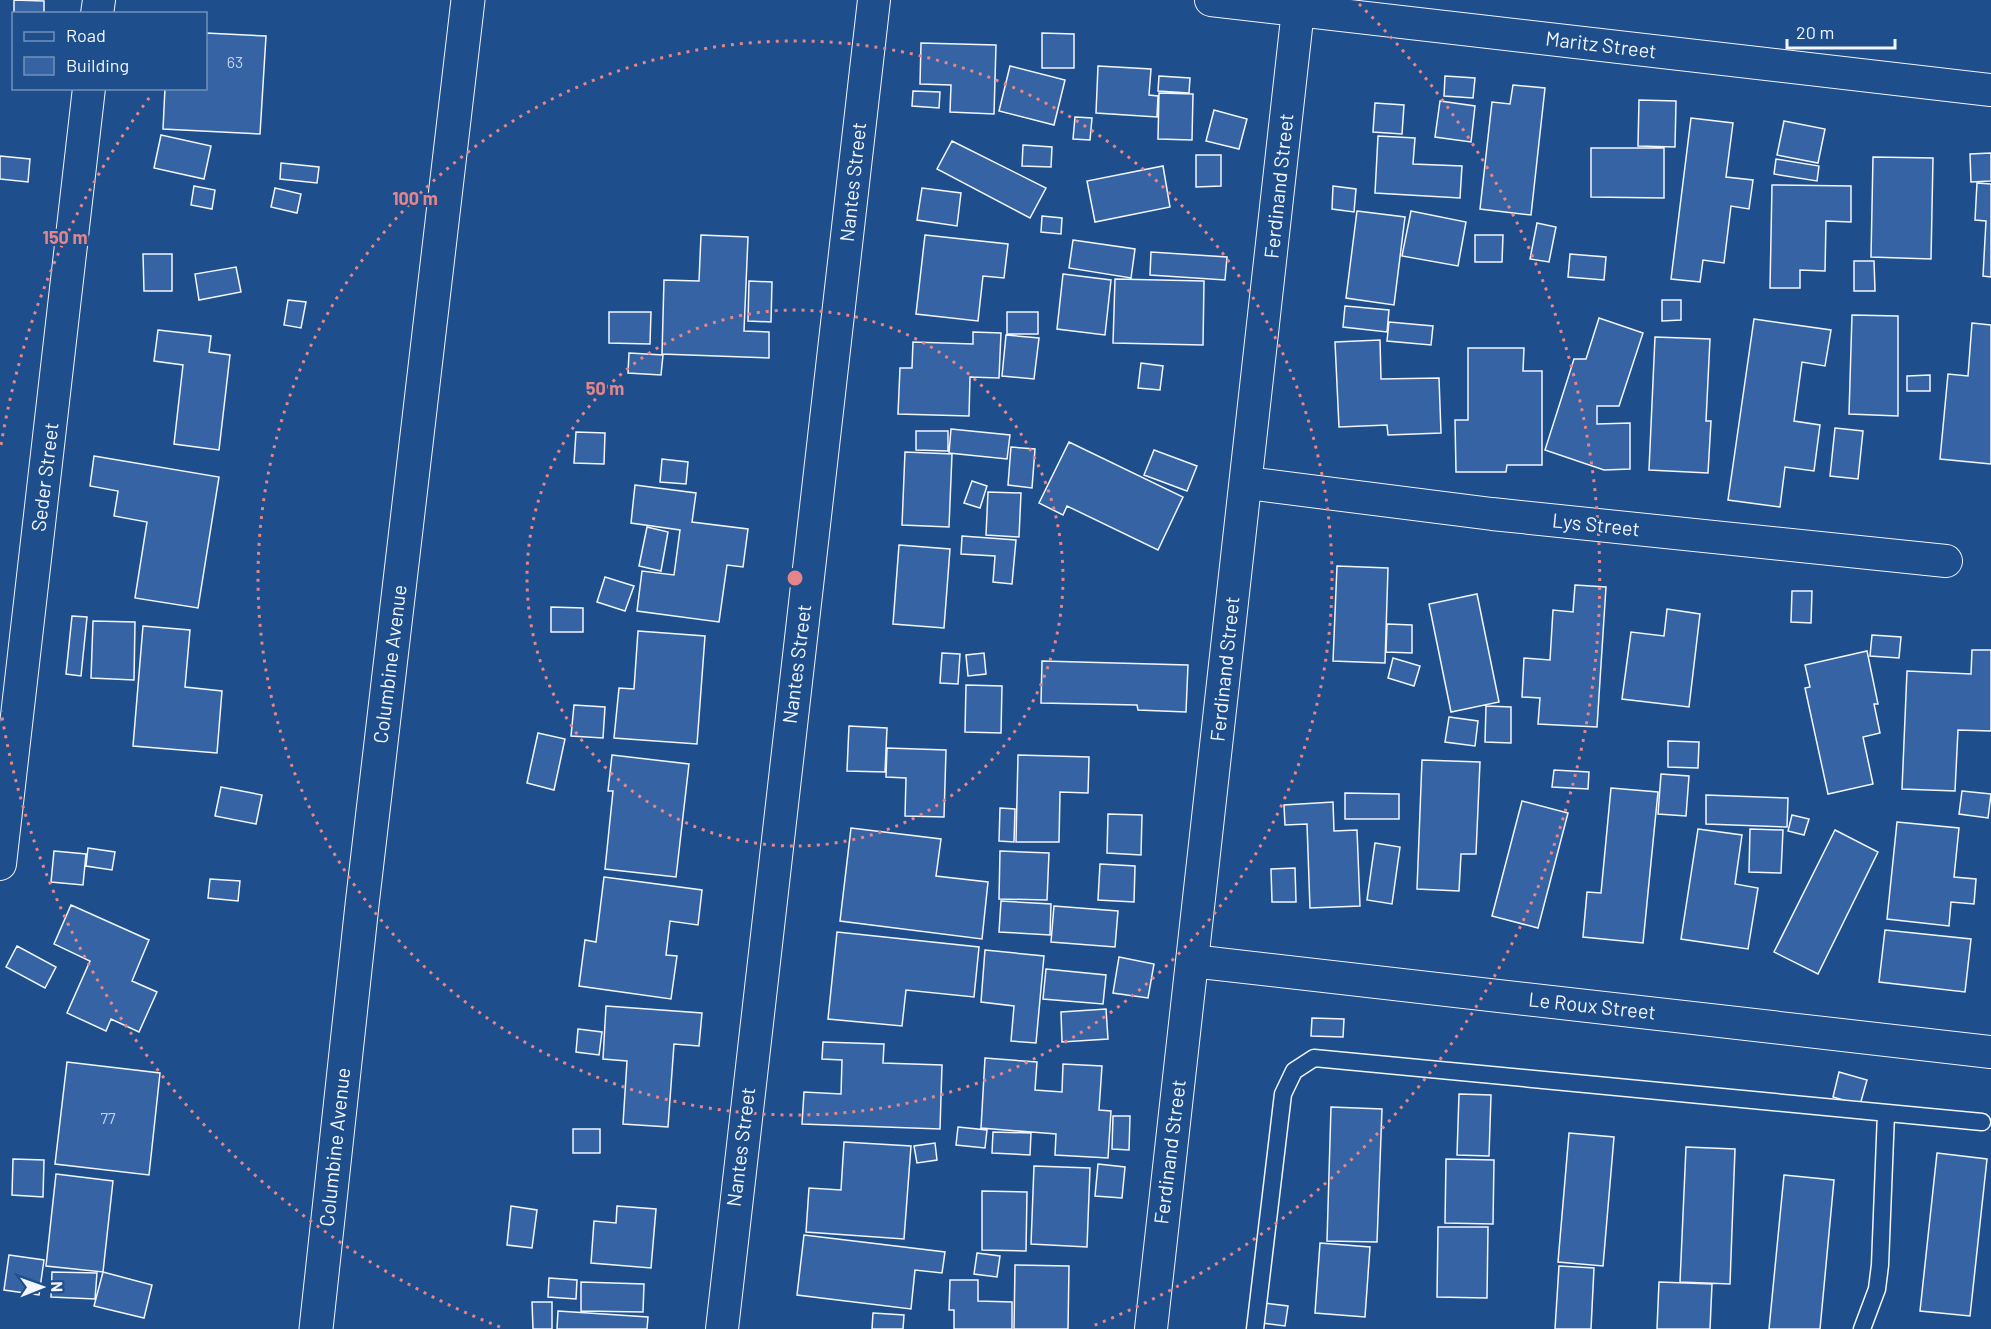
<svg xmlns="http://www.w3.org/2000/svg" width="1991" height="1329" viewBox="0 0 1991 1329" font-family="Barlow,sans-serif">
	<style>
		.building { fill: #3563a3; stroke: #f2f6ff; stroke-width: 1.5 }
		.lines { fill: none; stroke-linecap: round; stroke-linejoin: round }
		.lane-casing { stroke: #f2f6ff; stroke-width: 19 }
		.street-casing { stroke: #f2f6ff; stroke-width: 34 }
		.secondary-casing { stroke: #f2f6ff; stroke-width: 35 }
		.lane { stroke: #1f4e8c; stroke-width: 16 }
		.street { stroke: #1f4e8c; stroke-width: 32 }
		.secondary { stroke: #1f4e8c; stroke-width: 33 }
		.ring { fill: none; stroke: #e38589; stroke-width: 3; stroke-dasharray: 3 6 }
		.labels { text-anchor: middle; stroke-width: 4.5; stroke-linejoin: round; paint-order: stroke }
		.number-label { font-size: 16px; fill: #c3d1e8 }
		.street-label { font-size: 20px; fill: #f2f6ff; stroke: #1f4e8c }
		.centre { fill: #e38589; stroke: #1f4e8c; stroke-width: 3 }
		.ring-label { font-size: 18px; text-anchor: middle; font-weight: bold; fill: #e38589; stroke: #1f4e8c; stroke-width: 4.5; stroke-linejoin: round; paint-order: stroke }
	</style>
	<rect width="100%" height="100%" fill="#1f4e8c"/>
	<path class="building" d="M14 0 44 1V14H14Z
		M206 33 266 36 260 134 163 129 165 88H206Z
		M1042 33 1074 34V68H1042Z
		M921 43 996 45 994 114 950 112 951 85 920 84Z
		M1010 66 1065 80 1054 125 999 111Z
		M1098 66 1151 69 1149 95 1158 96 1157 117 1096 113Z
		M1159 76 1190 78 1189 93 1158 91Z
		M1445 76 1475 78 1473 98 1444 96Z
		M1513 85 1545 88 1531 215 1480 209 1492 102 1510 104Z
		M913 91 940 92 939 108 912 106Z
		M1159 93 1193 94 1192 140 1158 139Z
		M1639 100 1676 101 1675 147 1638 146Z
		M1440 101 1475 106 1471 142 1435 137Z
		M1375 103 1404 105 1402 134 1373 132Z
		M1214 110 1247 119 1239 149 1206 141Z
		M1075 117 1092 118 1090 140 1073 139Z
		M1691 118 1733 123 1726 177 1753 180 1749 209 1731 206 1724 263 1703 260 1700 282 1671 279Z
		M1784 121 1825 129 1818 163 1777 155Z
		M161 135 211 146 204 179 154 168Z
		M1378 136 1415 138 1413 164 1462 166 1460 198 1375 193Z
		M952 141 1046 188 1030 218 937 169Z
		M1023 145 1052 147 1051 167 1022 166Z
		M1591 148H1664V198L1591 197Z
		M1991 153V181L1971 182 1970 154Z
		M1196 155H1221V186L1196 187Z
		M0 156 30 159 28 182 0 179Z
		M1873 157 1933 158 1931 259 1871 257Z
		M1776 159 1819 166 1817 181 1774 174Z
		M281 163 319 167 317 183 280 179Z
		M1163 166 1170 207 1095 222 1087 181Z
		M1977 183 1991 184V277L1983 276 1986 221 1975 220Z
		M1772 185 1851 186V222L1826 221 1825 271 1800 270V288H1770Z
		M194 186 215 190 212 209 191 205Z
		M1333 186 1356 189 1354 212 1332 209Z
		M275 188 301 194 297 213 271 207Z
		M922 188 961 193 957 226 917 220Z
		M1357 211 1405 217 1394 305 1346 298Z
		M1411 211 1466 222 1458 266 1402 256Z
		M1042 216 1062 218 1061 234 1041 232Z
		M1537 223 1556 227 1549 262 1530 259Z
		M701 235 748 237 744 331 769 332V358L662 354 664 280 699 281Z
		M925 235 1008 244 1004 278 983 276 978 321 916 314Z
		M1475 235H1503L1502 262H1475Z
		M1073 240 1135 249 1131 278 1069 268Z
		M1151 252 1227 257 1225 280 1150 275Z
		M143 254H172V291H144Z
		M1570 254 1606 257 1604 280 1568 277Z
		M1854 261H1874L1875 291H1854Z
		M236 267 241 292 199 300 195 274Z
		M1063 274 1111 280 1105 335 1057 329Z
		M1115 279 1204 281 1203 345 1113 343Z
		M749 281 772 282 771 322 748 321Z
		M288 300 306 302 301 328 284 325Z
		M1662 300H1681V320L1662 321Z
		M1345 306 1389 310 1387 332 1343 327Z
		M609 312H651L650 344 609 343Z
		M1007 312H1038V334H1007Z
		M1852 315 1898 316V416L1849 414Z
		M1599 318 1643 333 1619 406H1597V424L1630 423V469L1604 470 1545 450 1574 359H1586Z
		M1754 319 1831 330 1825 366 1802 362 1794 421 1820 425 1814 471 1785 467 1780 507 1728 500Z
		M1389 322 1433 326 1431 345 1387 341Z
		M1972 323 1991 325V464L1940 459 1948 374 1968 376Z
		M158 330 211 336 209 352 230 355 219 450 174 444 183 365 154 361Z
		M973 332 1001 333 999 378 970 377 969 416 898 414 900 368H912L913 342 973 344Z
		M1006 335 1039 338 1034 379 1002 376Z
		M1655 337 1710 339 1706 421H1711L1708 473 1649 470Z
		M1380 340 1381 379 1439 378 1441 433 1388 435 1387 425 1339 427 1335 342Z
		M1468 348H1524L1523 371H1542V465H1507L1506 472H1456L1455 420H1468Z
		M629 353 663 355 661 375 628 373Z
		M1141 363 1163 366 1160 390 1138 388Z
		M1930 375V391H1907V376Z
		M1835 428 1863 431 1858 479 1830 476Z
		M951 429 1010 435 1007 459 949 453Z
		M916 431H948V451L916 450Z
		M576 432 605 433 604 464 574 463Z
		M1069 442 1183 497 1158 550 1067 506 1063 515 1039 503Z
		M1011 447 1035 449 1032 488 1008 485Z
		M1154 450 1197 466 1187 491 1144 475Z
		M905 452 952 454 949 527 902 525Z
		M94 456 219 477 198 608 135 598 147 522 114 516 118 491 90 486Z
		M662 459 688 462 686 484 660 482Z
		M972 481 987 486 980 508 964 503Z
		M635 485 696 493 692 522 748 529 743 567 727 565 719 622 637 611 642 571 674 575 680 530 631 523Z
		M988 492 1021 493 1019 537 986 535Z
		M647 527 668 532 661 571 639 566Z
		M962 536 1016 540 1012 584 993 582 995 556 961 554Z
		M899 545 950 549 944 628 893 624Z
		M1337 566 1388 568 1385 663 1333 661Z
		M605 577 634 586 625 611 597 602Z
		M1575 585 1606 587 1597 727 1538 724 1540 698 1522 697 1524 658 1550 660 1553 610 1573 612Z
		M1792 591H1812L1811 623 1791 622Z
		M1477 594 1499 702 1451 712 1429 604Z
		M551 607 583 608V632H551Z
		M1667 609 1700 614 1689 707 1622 699 1631 632 1664 636Z
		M72 616 87 617 81 676 66 674Z
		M93 621 135 622 134 680 91 678Z
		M1387 624 1412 625V653L1386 652Z
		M143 626 190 630 185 687 222 691 217 753 133 746Z
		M638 631 705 636 697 744 614 738 619 688 634 689Z
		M1872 635 1901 637 1899 658 1870 656Z
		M1972 650H1991V731L1958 730 1955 791 1902 789 1907 671 1971 674Z
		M1867 651 1878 704H1874L1880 733 1863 737 1873 784 1828 794 1805 688 1810 687 1805 665Z
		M942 653 960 654 958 684 940 683Z
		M984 653 986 674 968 676 966 655Z
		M1393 658 1420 666 1414 686 1388 678Z
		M1042 661 1188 665 1186 712 1138 710 1137 705 1041 703Z
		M966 685 1002 686 1001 733 965 732Z
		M574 705 605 707 603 738 571 736Z
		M1486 706 1511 707V743L1485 742Z
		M1449 717 1478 721 1475 746 1445 742Z
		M849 726 887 728 885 772 847 771Z
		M538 733 565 739 554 790 527 783Z
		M1668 741 1699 742 1698 768 1668 767Z
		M887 748 946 750 944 817 905 816 906 778 886 777Z
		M612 755 689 764 676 877 605 869 613 791H608Z
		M1018 755 1089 757 1088 793 1060 792 1059 842H1016Z
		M1422 760 1480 762 1476 854H1461L1459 891 1417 889Z
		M1554 770 1589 772 1588 789 1552 787Z
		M1661 774 1689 776 1686 816 1658 814Z
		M221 787 262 795 256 824 215 816Z
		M1611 788 1658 792 1643 943 1583 937 1587 892 1601 893Z
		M1962 791 1991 794 1988 818 1959 814Z
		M1345 793 1399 794V819H1345Z
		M1706 795 1788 798 1787 827 1706 824Z
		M1522 801 1568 813 1538 928 1492 916Z
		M1333 802 1334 831 1357 830 1360 906 1310 908 1307 824 1285 825 1284 805Z
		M1000 808 1015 809 1014 842 999 841Z
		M1108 814 1142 815 1141 855 1107 853Z
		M1792 815 1809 819 1804 835 1788 831Z
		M1897 822 1959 828 1954 877 1976 879 1974 904 1951 902 1949 926 1887 919Z
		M851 828 941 839 936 876 988 882 982 939 840 921Z
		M1698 829 1742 835 1735 884 1758 888 1748 949 1681 939Z
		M1750 829 1783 830 1781 873 1749 872Z
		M1835 830 1878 852 1818 974 1774 952Z
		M1375 843 1400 847 1392 904 1367 900Z
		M88 848 115 852 112 870 86 866Z
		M54 851 86 854 83 885 51 882Z
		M1000 851 1049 853 1047 900 999 899Z
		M1100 864 1135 866 1134 902 1098 900Z
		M1295 868 1296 902H1272L1271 869Z
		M604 877 702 890 698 925 670 921 666 955 677 956 671 999 579 986 585 940 596 942Z
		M210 879 240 881 238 901 208 898Z
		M1001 901 1051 904 1050 935 999 932Z
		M71 905 149 940 132 981 157 992 139 1032 111 1019 106 1031 67 1013 90 961 54 944Z
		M1054 906 1118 911 1115 947 1051 942Z
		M1885 930 1971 939 1965 992 1879 982Z
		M837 932 979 947 974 997 906 990 902 1026 828 1019Z
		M17 946 56 967 45 988 6 967Z
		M985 950 1044 956 1036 1043 1011 1041 1014 1006 981 1002Z
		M1119 957 1154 964 1148 998 1113 993Z
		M1046 969 1106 975 1103 1004 1043 999Z
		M606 1006 702 1013 699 1046 674 1044 668 1127 623 1124 627 1061 603 1059Z
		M1106 1009 1108 1039 1062 1042 1061 1012Z
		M1312 1018 1344 1019 1343 1037 1311 1036Z
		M578 1029 602 1032 599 1055 576 1052Z
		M823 1042 884 1044 883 1063 942 1065 940 1129 802 1124 804 1092 841 1094 842 1060 822 1059Z
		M985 1058 1037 1062 1035 1090 1062 1092 1063 1064 1102 1066 1099 1110 1111 1111 1108 1158 1055 1155 1056 1134 981 1128Z
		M67 1062 160 1073 149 1175 55 1164Z
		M1839 1072 1867 1080 1860 1105 1833 1097Z
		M1459 1094 1491 1095 1489 1156 1457 1155Z
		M1331 1107 1382 1109 1377 1242 1327 1241Z
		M1113 1116H1130L1129 1150 1112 1149Z
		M958 1127 987 1130 985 1148 956 1145Z
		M573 1129H600V1153H573Z
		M993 1132 1031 1133 1030 1155 992 1153Z
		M1569 1133 1614 1137 1603 1266 1558 1262Z
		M844 1142 911 1146 904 1239 806 1232 809 1188 841 1190Z
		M935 1143 937 1160 917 1163 914 1146Z
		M1686 1147 1735 1149 1730 1284 1680 1282Z
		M1937 1153 1987 1159 1970 1316 1920 1311Z
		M13 1159 44 1160 43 1197 12 1195Z
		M1446 1159 1494 1160 1493 1224 1445 1223Z
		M1098 1164 1125 1167 1122 1198 1095 1196Z
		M1034 1166 1090 1168 1087 1247 1031 1244Z
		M56 1174 113 1181 103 1272 46 1266Z
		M1784 1175 1834 1180 1820 1329H1769Z
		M982 1191 1027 1192 1026 1251 982 1250Z
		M511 1206 537 1210 532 1248 507 1245Z
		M617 1206 656 1209 651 1268 591 1263 594 1221 616 1223Z
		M1438 1227H1488L1487 1298 1437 1297Z
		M804 1235 945 1252 942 1273 915 1270 911 1309 797 1295Z
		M1320 1243 1370 1247 1365 1317 1315 1313Z
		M977 1253 1000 1256 997 1277 974 1274Z
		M9 1255 44 1260 39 1295 4 1290Z
		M1015 1265 1069 1266 1068 1329H1014Z
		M1559 1266 1594 1268 1591 1329H1555Z
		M52 1272 97 1273 95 1299 51 1297Z
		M103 1272 152 1285 144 1318 94 1306Z
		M549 1278 577 1280 576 1299 548 1297Z
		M950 1280H978V1301L1012 1302V1329H954V1310H949Z
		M581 1282 644 1284 643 1312 581 1311Z
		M1659 1282 1712 1284 1710 1329H1657Z
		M532 1302H552V1329H533Z
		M1265 1303 1288 1306 1285 1326 1262 1323Z
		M558 1311 648 1317 647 1329H557Z
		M873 1313 904 1315 903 1329H872Z"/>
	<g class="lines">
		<defs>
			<path id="lane" d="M1255 1329 1283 1094 1294 1071 1314 1058 1982 1122
				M1862 1329 1877 1289 1880 1265 1886 1113"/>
			<path id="street" d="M1211 0 1991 90
				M97 14 99 0
				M1247 483 1492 514 1946 561
				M0 864 89 88
				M1192 961 1991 1052
				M722 1329 874 0
				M1151 1329 1298 10"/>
			<path id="secondary" d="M316 1329 362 905 468 0"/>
		</defs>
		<use href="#lane" class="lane-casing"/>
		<use href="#street" class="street-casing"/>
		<use href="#secondary" class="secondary-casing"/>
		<use href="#lane" class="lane"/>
		<use href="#street" class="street"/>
		<use href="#secondary" class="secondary"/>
	</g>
	<g class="ring">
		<circle cx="795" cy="578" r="268"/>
		<circle cx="795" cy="578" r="537"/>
		<path d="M500 1327A805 805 0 0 1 1 711M1 445A805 805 0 0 1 152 94M1359 4A805 805 0 0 1 1090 1327"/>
	</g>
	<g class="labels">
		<g class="number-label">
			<text x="235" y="68">63</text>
			<text x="108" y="1124">77</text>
		</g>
		<g class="street-label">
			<text transform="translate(1601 45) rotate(7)" y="7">Maritz Street</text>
			<text transform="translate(853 182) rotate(-84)" y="7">Nantes Street</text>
			<text transform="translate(1279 186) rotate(-84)" y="7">Ferdinand Street</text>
			<text transform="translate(45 477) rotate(-83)" y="7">Seder Street</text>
			<text transform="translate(1596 525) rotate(6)" y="7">Lys Street</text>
			<text transform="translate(390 664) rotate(-83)" y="7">Columbine Avenue</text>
			<text transform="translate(797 664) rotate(-83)" y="7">Nantes Street</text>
			<text transform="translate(1225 669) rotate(-84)" y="7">Ferdinand Street</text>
			<text transform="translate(1592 1006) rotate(6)" y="7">Le Roux Street</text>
			<text transform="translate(335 1147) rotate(-84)" y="7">Columbine Avenue</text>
			<text transform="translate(741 1147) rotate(-83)" y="7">Nantes Street</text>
			<text transform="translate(1170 1152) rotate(-83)" y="7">Ferdinand Street</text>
		</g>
	</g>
	<circle cx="795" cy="578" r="9" class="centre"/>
	<g class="ring-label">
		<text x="415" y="205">100 m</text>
		<text x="65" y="244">150 m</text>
		<text x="605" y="395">50 m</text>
	</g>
	<rect x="12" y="12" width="195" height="78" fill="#1f4e8c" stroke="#7391ba" stroke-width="1.5"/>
	<rect x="24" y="32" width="30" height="9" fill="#1f4e8c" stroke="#7391ba" stroke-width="1.5"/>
	<text x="66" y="42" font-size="18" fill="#f2f6ff">Road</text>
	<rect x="24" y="57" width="30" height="18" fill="#3563a3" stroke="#7391ba" stroke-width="1.5"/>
	<text x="66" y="72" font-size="18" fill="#f2f6ff">Building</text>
	<g transform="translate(42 1287) rotate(89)" stroke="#1f4e8c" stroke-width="4.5" paint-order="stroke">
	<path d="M0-4.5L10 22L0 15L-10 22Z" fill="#f2f6ff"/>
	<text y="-9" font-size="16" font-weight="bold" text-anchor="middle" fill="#f2f6ff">N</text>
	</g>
	<path d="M1787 39v9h108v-9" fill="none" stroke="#f2f6ff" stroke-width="3"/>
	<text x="1796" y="39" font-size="18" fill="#f2f6ff" stroke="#1f4e8c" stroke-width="4.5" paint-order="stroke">20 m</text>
</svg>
